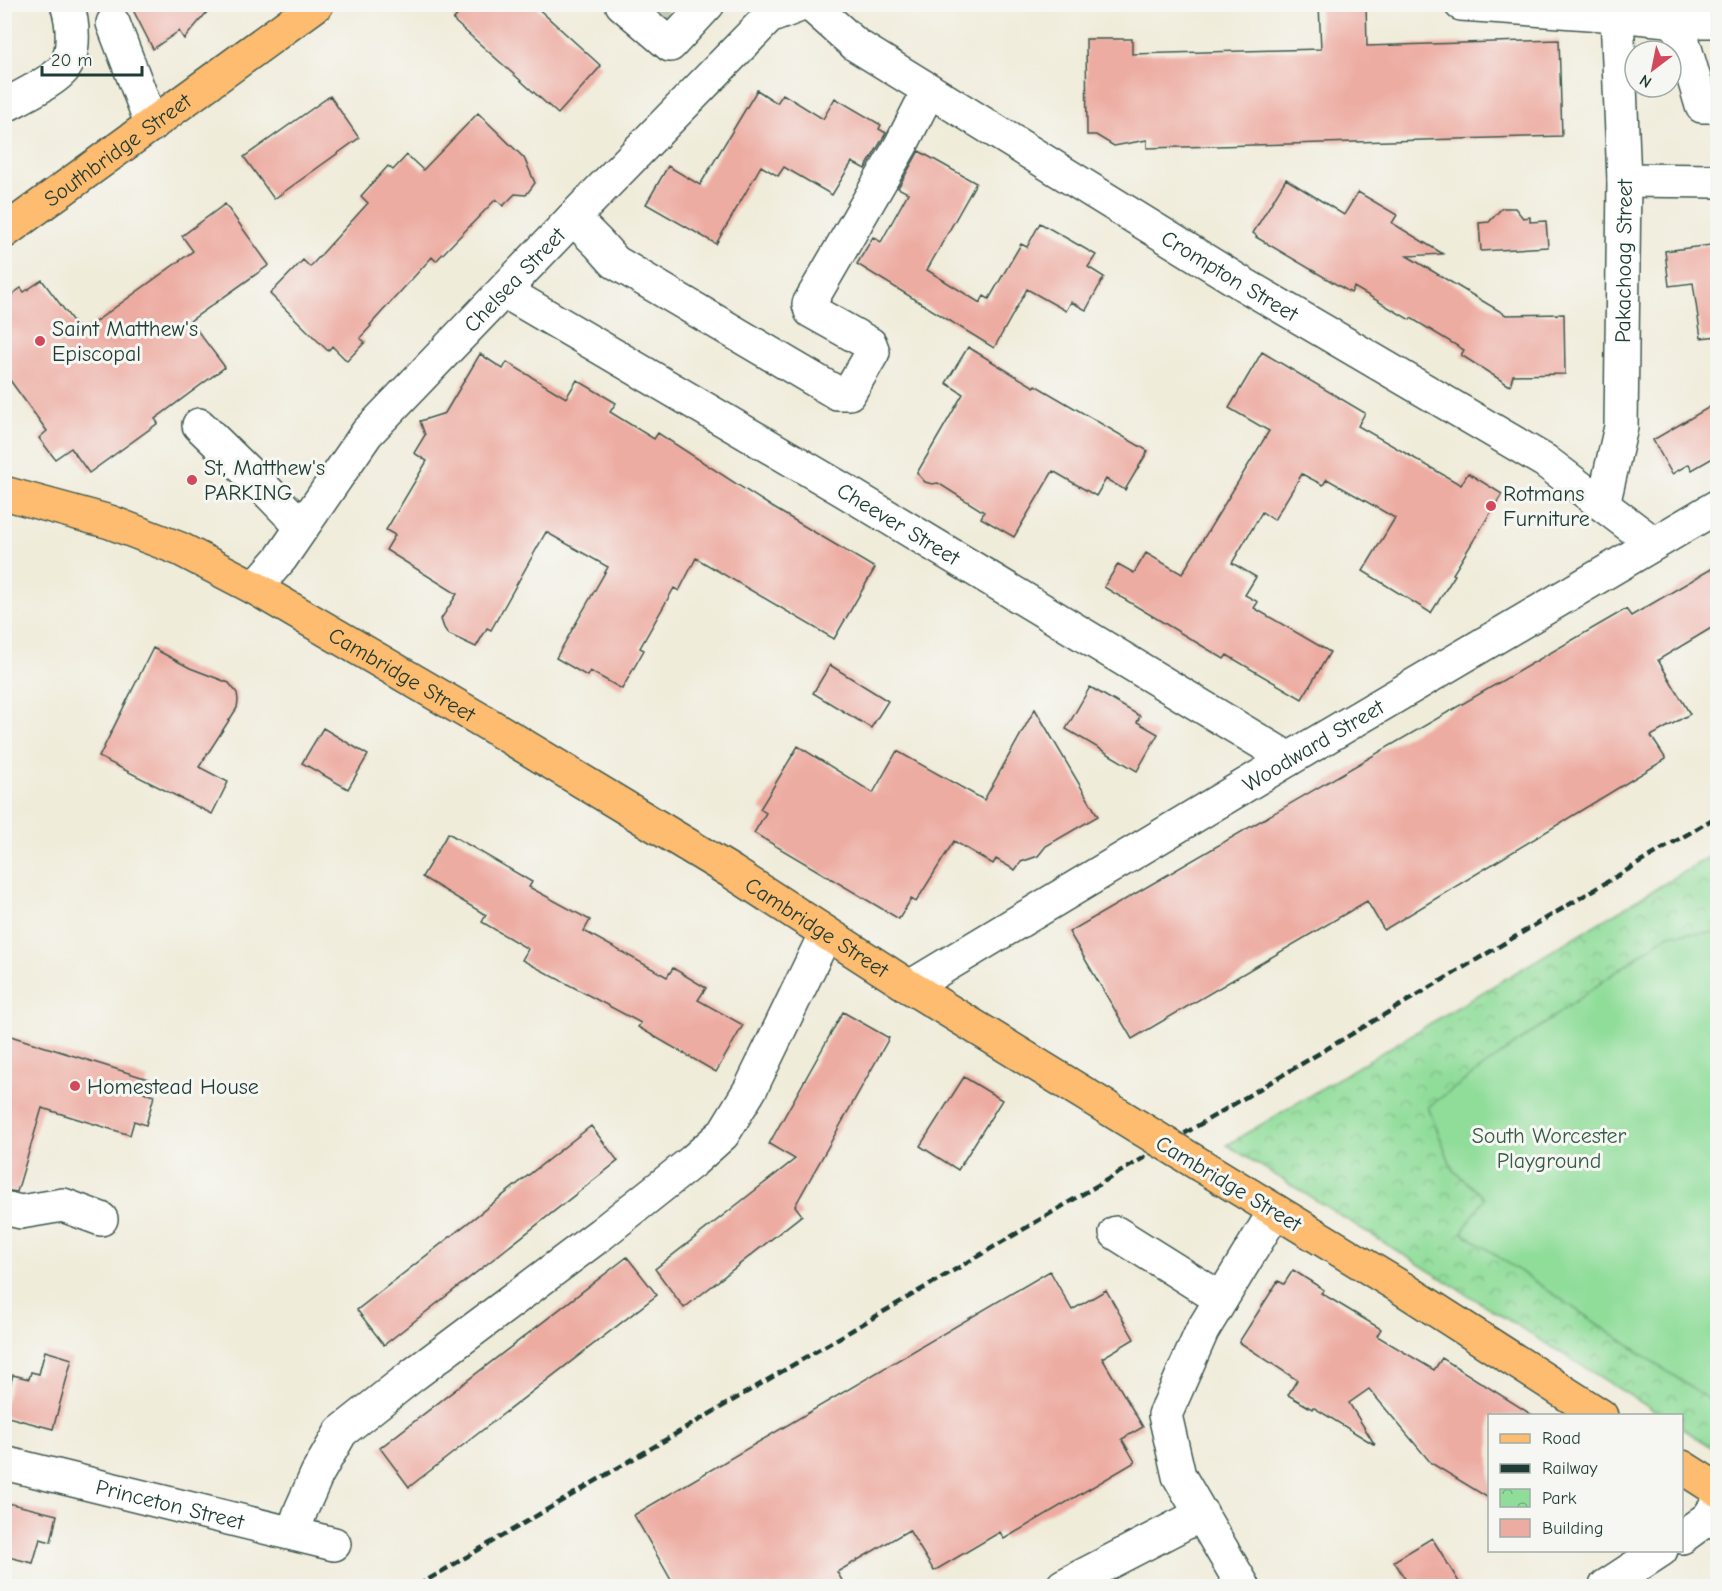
<svg xmlns="http://www.w3.org/2000/svg" width="1722" height="1591" viewBox="0 0 1722 1591" font-family="'Comic Neue',sans-serif">
	<style>
		.park { fill: url(#park-crowns); stroke: #588d67; stroke-width: 1.5 }
		.garden { fill: #90dd9a; stroke: #588d67; stroke-width: 1.5 }
		.building { fill: #edaca2 }
		.lines { fill: none; stroke-linecap: round; stroke-linejoin: round }
		.minor-tunnel { stroke: #c6c9b9; stroke-width: 33; stroke-dasharray: 33 16; stroke-linecap: butt }
		.minor-casing { stroke: #3e574d; stroke-width: 36 }
		.major-casing { stroke: #3e574d; stroke-width: 36 }
		.minor { stroke: #fff; stroke-width: 33 }
		.major { stroke: #fdbc70; stroke-width: 33 }
		.rail { stroke: #1f3d34; stroke-width: 4.5; stroke-dasharray: 9 4.5; stroke-linecap: butt }
		.major-bridge-casing { stroke: #3e574d; stroke-width: 36; stroke-linecap: butt }
		.major-bridge { stroke: #fdbc70; stroke-width: 33 }
		.poi-dot { fill: #d1495b; stroke: #f6f6f2; stroke-width: 2 }
		.labels { text-anchor: middle; stroke-width: 6; stroke-linejoin: round; paint-order: stroke }
		.street-label { font-size: 22px; fill: #1f3d34; stroke: #f6f6f2 }
		.poi-label { font-size: 22px; fill: #1f3d34; stroke: #f6f6f2; text-anchor: start }
		.park-label { font-size: 22px; fill: #365d48; stroke: #f6f6f2 }
	</style>
	<defs>
		<pattern id="park-crowns" width="20" height="18" patternUnits="userSpaceOnUse" patternTransform="scale(1.5)"><rect width="20" height="18" fill="#90dd9a"/><path d="M2 6a3 3 0 1 1 6 0M12 15a3 3 0 1 1 6 0" fill="none" stroke="#75b47e"/></pattern>
	</defs>
	<rect width="100%" height="100%" fill="#f6f6f2"/>
	<filter id="ink" filterUnits="userSpaceOnUse"><feTurbulence type="fractalNoise" baseFrequency=".0167" numOctaves="2"/><feDisplacementMap in="SourceGraphic" scale="12" xChannelSelector="R" yChannelSelector="G"/><feConvolveMatrix kernelMatrix="1 2 1 2 8 2 1 2 1" color-interpolation-filters="sRGB"/></filter>
	<filter id="wash" filterUnits="userSpaceOnUse"><feTurbulence type="fractalNoise" baseFrequency=".008" numOctaves="4" result="noise"/><feDisplacementMap in="SourceGraphic" scale="24" xChannelSelector="R" yChannelSelector="G"/><feGaussianBlur stdDeviation="1.35" result="paint"/><feColorMatrix in="noise" values="0 0 0 0 0 0 0 0 0 0 0 0 0 0 0 0 0 1.4 0 .05"/><feComposite in="paint" operator="in"/></filter>
	<g filter="url(#wash)">
		<rect width="100%" height="100%" fill="#f0ecda"/>
		<path class="park" d="M1717 852V1451L1682 1428V1416L1661 1415 1227 1145Z"/>
		<path class="garden" d="M1715 933 1718 935 1717 1405 1462 1232 1485 1198 1453 1170 1428 1107 1669 934Z"/>
		<g id="blocks">
			<path class="building" d="M130 4H218L207 12 184 39 179 31 153 49Z
				M467 4H533L601 66 558 114 453 20Z
				M1366 4 1367 46 1559 40 1562 136 1147 148V140L1114 146 1096 135H1087L1086 39H1132V54L1321 49 1319 5Z
				M757 90 777 103 783 94 823 119 835 98 881 125 879 129 886 133 865 169 852 162 832 195 784 167 778 176 761 166 716 244 646 204 668 166 700 185Z
				M330 96 359 138 274 199 244 157Z
				M478 113 524 158 535 183 526 195 515 194 503 206 496 199 436 261 432 257 370 325 371 326 360 338 365 342 347 361 332 346 328 351 270 294 303 260 310 267 368 203 361 196 388 166 393 170 407 155 423 170Z
				M919 151 976 183 927 270 980 303 984 296 989 299 1021 244 1027 247 1040 223 1096 255 1088 267 1104 277 1086 310 1071 302 1066 311 1027 289 994 348 857 264 873 237 881 242 908 193 898 188Z
				M1286 179 1344 215 1358 192 1397 215 1392 223 1443 254 1407 256 1506 315 1564 314 1565 374 1513 375 1510 386 1461 355 1464 350 1411 318 1410 320 1354 287 1351 293 1256 237 1257 236 1253 233Z
				M225 204 269 265 190 321 225 367 155 419 158 423 89 473 71 448 55 459 39 438 47 431 4 372V300L21 288 24 292 42 280 81 332 193 251 182 236Z
				M1502 208H1515L1523 218 1530 217V222L1546 221 1548 247 1481 251 1479 223 1489 222Z
				M1718 244V336L1701 338 1693 283 1669 286 1665 251Z
				M968 347 1034 387 1035 385 1148 451 1125 490 1106 479 1096 496 1053 471 1014 537 981 518 984 512 938 483 932 484 925 482 917 473 963 394 946 383Z
				M1262 352 1365 413 1358 426 1461 485 1468 473 1502 494 1453 574 1455 575 1431 613 1363 571 1395 518 1327 479 1323 485 1302 474 1274 520 1262 512 1232 563 1256 577 1245 595 1258 602 1254 608 1330 652 1302 699 1227 655 1224 659 1104 587 1118 564 1134 573 1146 553 1182 574 1269 431 1229 408Z
				M480 354 503 369 507 362 566 398 577 380 616 403 610 412 654 439 658 433 772 507 875 568 834 639 696 558 679 591 674 588 640 648 644 650 622 689 590 671 587 676 556 658 608 567 546 532 491 630 487 628 476 647 448 634 444 628 441 619 457 594 386 550 395 535 386 530 427 461 414 453 425 435 420 421 445 413Z
				M1718 402V455L1692 470 1689 464 1672 474 1653 440Z
				M1718 565V624L1658 660 1690 714 1651 736 1666 759 1384 930 1367 901 1132 1039 1069 932 1626 609 1631 616Z
				M153 648 190 668 229 683 237 693 238 700 237 708 199 767 228 782 212 814 99 757Z
				M830 665 888 701 871 728 813 693Z
				M1090 687 1140 716 1137 722 1158 734 1137 771 1066 729Z
				M1035 709 1098 816 1046 846 1038 856 1021 862 1015 870 996 859 993 864 954 841 916 902 911 899 899 919 754 833 766 813 760 809 798 746 873 793 897 751 984 800Z
				M323 728 368 755 348 789 302 763Z
				M448 833 532 882 529 887 590 920 584 931 667 977 673 968 706 988 698 1000 743 1025 716 1072 638 1027 641 1023 522 960 528 949 482 922 486 915 422 877Z
				M843 1012 889 1038 795 1206 802 1215 684 1308 655 1269 795 1159 769 1144Z
				M4 1034 148 1079 144 1093 154 1096 146 1125 134 1121 130 1135 42 1108 17 1192 4 1190Z
				M964 1077 1002 1100 958 1170 920 1146Z
				M591 1126 618 1161 384 1345 357 1310Z
				M627 1257 657 1295 409 1487 380 1448Z
				M1293 1270 1324 1290 1321 1293 1381 1329 1377 1336 1434 1370 1442 1358 1534 1416H1490V1499L1431 1463 1369 1389 1349 1403 1375 1445 1313 1407 1312 1409 1288 1395 1297 1380 1239 1342 1278 1281 1284 1284Z
				M1050 1271 1072 1310 1106 1290 1134 1339 1102 1358 1143 1427 1122 1439 1135 1462 1004 1539 1000 1532 934 1571 909 1530 837 1572 846 1587H675L634 1515Z
				M45 1351 72 1359 53 1429 4 1416V1406L13 1375 29 1379 31 1372 39 1374Z
				M4 1502 57 1515 51 1542 40 1539 33 1563 4 1556Z
				M1432 1538 1440 1551 1462 1587H1410L1394 1561Z"/>
		</g>
	</g>
	<g filter="url(#ink)">
		<use href="#blocks" fill-opacity="0" stroke="#3e574d" stroke-width="1.5"/>
		<g class="lines">
			<path class="minor-tunnel" d="M657 11 663 4"/>
			<defs>
				<g id="minor">
					<path d="M622 4 670 45 708 4"/>
					<path id="s1" d="M810 4 856 45 1243 284 1545 461 1653 543"/>
					<path d="M1461 4 1617 15 1677 21H1718"/>
					<path d="M1677 21 1702 106H1718"/>
					<path d="M113 23 152 125"/>
					<path d="M4 106C19 98 56 80 64 68 76 52 73 22 67 4"/>
					<path d="M1624 180 1718 181"/>
					<path d="M573 218 599 244 615 262 837 393H849L873 352 870 344 811 311 809 304 901 145 929 90"/>
					<path id="s2" d="M504 291 845 491 1289 759"/>
					<path d="M199 425 270 494 302 527"/>
					<path id="s3" d="M1603 505 1621 427 1624 180 1617 15"/>
					<path id="s4" d="M255 588 281 558 367 433 573 218 769 17 803 4"/>
					<path id="s5" d="M910 987 1289 759 1718 506"/>
					<path d="M4 1208 21 1212 63 1205 101 1219"/>
					<path d="M1116 1233 1221 1299"/>
					<path id="s6" d="M4 1463 334 1544"/>
					<path d="M293 1533 301 1510 317 1474 341 1432 413 1375 601 1234 693 1161 723 1134 751 1088 826 933"/>
					<path d="M1682 1537 1708 1518 1718 1504"/>
					<path d="M1063 1586 1202 1514"/>
					<path d="M1243 1586 1179 1476 1165 1415 1202 1331 1275 1211"/>
					<path d="M1606 1586 1661 1550"/>
				</g>
				<g id="major">
					<path id="s7" d="M4 232 317 4"/>
					<path id="s8" d="M4 493 110 522 180 549 255 588 486 723 732 872 910 987 1106 1107"/>
					<path d="M1202 1166 1402 1288 1601 1416"/>
					<path d="M1682 1467 1718 1490"/>
				</g>
			</defs>
			<use href="#minor" class="minor-casing"/>
			<use href="#major" class="major-casing"/>
			<use href="#minor" class="minor"/>
			<use href="#major" class="major"/>
			<path class="rail" d="M417 1586 1014 1235 1718 816"/>
			<defs>
				<path id="major-bridge" d="M1106 1107 1202 1166"/>
			</defs>
			<use href="#major-bridge" class="major-bridge-casing"/>
			<use href="#major-bridge" class="major-bridge"/>
		</g>
	</g>
	<g class="poi-dot">
		<circle cx="40" cy="341" r="6"/>
		<circle cx="192" cy="480" r="6"/>
		<circle cx="1491" cy="506" r="6"/>
		<circle cx="75" cy="1086" r="6"/>
	</g>
	<g class="labels">
		<g class="street-label">
			<text dy="8" stroke="none"><textPath href="#s7" startOffset="140">Southbridge Street</textPath></text>
			<text dy="8" stroke="none"><textPath href="#s3" startOffset="246">Pakachoag Street</textPath></text>
			<text dy="8" stroke="none"><textPath href="#s1" startOffset="501">Crompton Street</textPath></text>
			<text dy="8" stroke="none"><textPath href="#s4" startOffset="404">Chelsea Street</textPath></text>
			<text dy="8" stroke="none"><textPath href="#s2" startOffset="458">Cheever Street</textPath></text>
			<text dy="8" stroke="none"><textPath href="#s8" startOffset="440">Cambridge Street</textPath></text>
			<text dy="8" stroke="none"><textPath href="#s5" startOffset="470">Woodward Street</textPath></text>
			<text dy="8" stroke="none"><textPath href="#s8" startOffset="926">Cambridge Street</textPath></text>
			<text transform="translate(1229 1183) rotate(31)" y="8">Cambridge Street</text>
			<text dy="8" stroke="none"><textPath href="#s6" startOffset="171">Princeton Street</textPath></text>
		</g>
		<g class="poi-label">
			<text x="52" y="336">Saint Matthew's<tspan x="52" dy="25">Episcopal</tspan></text>
			<text x="204" y="475">St, Matthew's<tspan x="204" dy="25">PARKING</tspan></text>
			<text x="1503" y="501">Rotmans<tspan x="1503" dy="25">Furniture</tspan></text>
			<text x="87" y="1094">Homestead House</text>
		</g>
		<g class="park-label">
			<text x="1549" y="1143">South Worcester<tspan x="1549" dy="25">Playground</tspan></text>
		</g>
	</g>
	<rect width="1722" height="1591" fill="none" stroke="#f6f6f2" stroke-width="24"/>
	<rect x="1488" y="1414" width="195" height="138" fill="#f6f6f2" stroke="#a0aca6" stroke-width="1.5"/>
	<rect x="1500" y="1434" width="30" height="9" fill="#fdbc70" stroke="#a0aca6" stroke-width="1.5"/>
	<text x="1542" y="1444" font-size="18" fill="#1f3d34">Road</text>
	<rect x="1500" y="1464" width="30" height="9" fill="#1f3d34" stroke="#a0aca6" stroke-width="1.5"/>
	<text x="1542" y="1474" font-size="18" fill="#1f3d34">Railway</text>
	<rect x="1500" y="1489" width="30" height="18" fill="url(#park-crowns)" stroke="#a0aca6" stroke-width="1.5"/>
	<text x="1542" y="1504" font-size="18" fill="#1f3d34">Park</text>
	<rect x="1500" y="1519" width="30" height="18" fill="#edaca2" stroke="#a0aca6" stroke-width="1.5"/>
	<text x="1542" y="1534" font-size="18" fill="#1f3d34">Building</text>
	<g transform="translate(1653 69) rotate(212)"><circle r="28" fill="#f6f6f2" stroke="#a0aca6" stroke-width="1.5"/>
	<path d="M0-4.5L10 22L0 15L-10 22Z" fill="#d1495b"/>
	<text y="-9" font-size="16" font-weight="bold" text-anchor="middle" fill="#1f3d34">N</text>
	</g>
	<path d="M42 66v9h100v-9" fill="none" stroke="#1f3d34" stroke-width="3"/>
	<text x="51" y="66" font-size="18" fill="#1f3d34" stroke="#f6f6f2" stroke-width="4.5" paint-order="stroke">20 m</text>
</svg>
